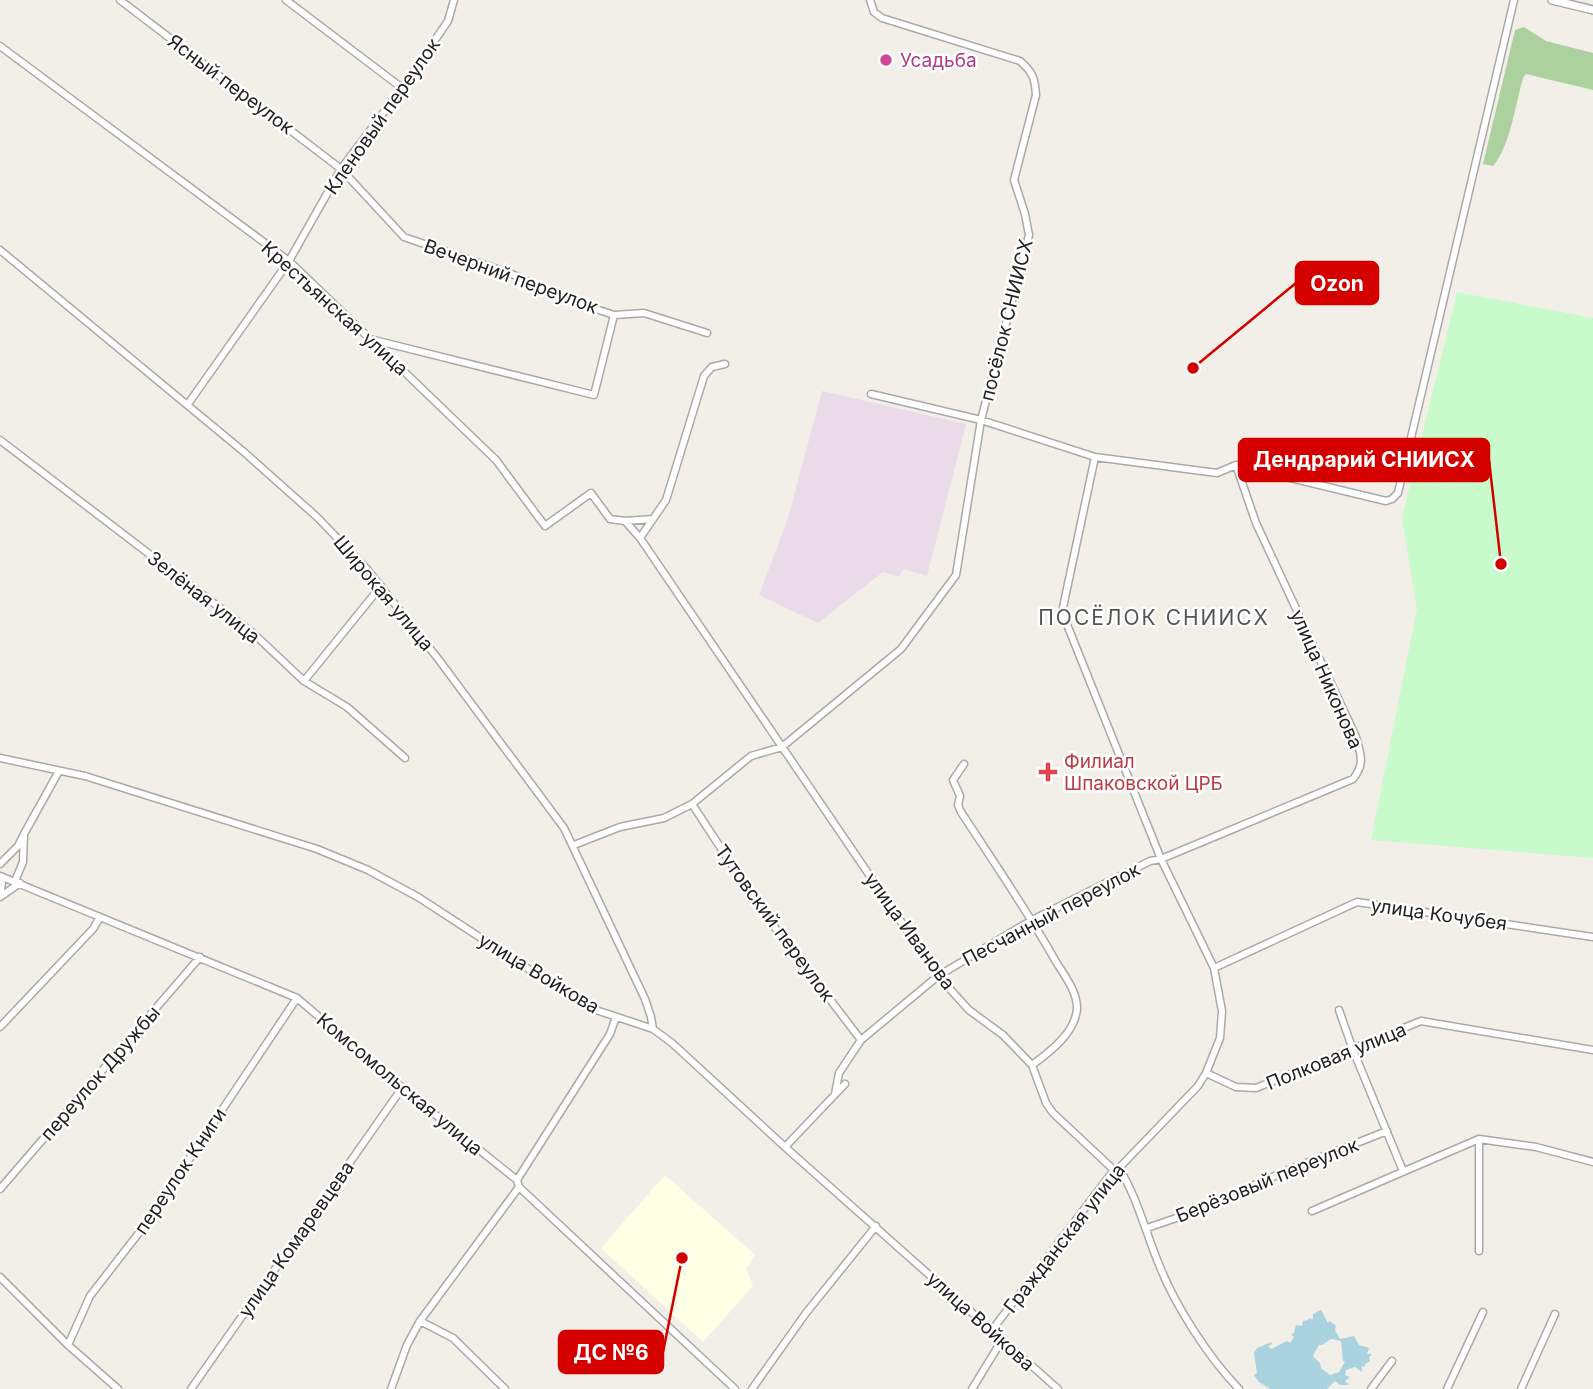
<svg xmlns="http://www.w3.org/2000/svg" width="1593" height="1389" viewBox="0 0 1593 1389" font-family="Inter,sans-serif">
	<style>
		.industrial { fill: #ebdbe8 }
		.education { fill: #ffffe5 }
		.forest { fill: #add19e }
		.park { fill: #c8facc }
		.water { fill: #aad3df; fill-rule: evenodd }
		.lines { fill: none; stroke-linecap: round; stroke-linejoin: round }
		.minor-casing { stroke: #a9a9a9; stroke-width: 9 }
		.tertiary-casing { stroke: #a9a9a9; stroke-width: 10 }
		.minor { stroke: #fff; stroke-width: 6 }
		.tertiary { stroke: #fff; stroke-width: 7 }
		.hotel-dot { fill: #d1479c; stroke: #fff; stroke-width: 2.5 }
		.health-dot { fill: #e0444e; stroke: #fff; stroke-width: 2.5 }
		.labels { text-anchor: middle; stroke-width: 5; stroke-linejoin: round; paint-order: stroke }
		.hotel-label { font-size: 19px; fill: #b23c85; stroke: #fff; text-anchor: start }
		.street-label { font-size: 19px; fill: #222; stroke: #fff }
		.health-label { font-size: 19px; fill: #be3a42; stroke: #fff; text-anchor: start }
		.neighbourhood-label { font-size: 21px; letter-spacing: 2px; fill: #555; stroke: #fff }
		.leader { fill: none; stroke: #d40000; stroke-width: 2.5 }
		.callout-dot { fill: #d40000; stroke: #fff; stroke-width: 2.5 }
		.callout { fill: #d40000; stroke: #d40000; stroke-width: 2.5 }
		.callout-label { font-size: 21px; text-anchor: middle; font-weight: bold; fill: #fff }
	</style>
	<rect width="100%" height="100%" fill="#f2efe9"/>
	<path class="industrial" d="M822 391 966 424 927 576 903 569 899 577 883 572 818 623 759 595 788 518Z"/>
	<path class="education" d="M665 1175 755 1255 746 1268 753 1286 703 1342 601 1248Z"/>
	<path class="forest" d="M1524 27 1546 41 1593 53V90L1526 74 1523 78C1516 102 1510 147 1493 166L1483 164 1515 30Z"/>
	<path class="park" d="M1457 292 1593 318V858L1371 840 1417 609 1402 518Z"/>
	<path class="water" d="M1321 1310 1328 1323 1330 1321 1336 1326 1335 1330 1340 1339 1354 1336 1359 1345 1369 1348 1367 1354H1372L1369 1358 1370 1361 1365 1364V1367L1362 1366V1372L1355 1367 1346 1370 1345 1375 1350 1377 1345 1381 1349 1385H1340L1335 1381 1327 1389H1270L1259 1382 1254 1375 1257 1373 1254 1353 1257 1348 1272 1342 1271 1345 1268 1346 1271 1349 1287 1341 1290 1343 1294 1337 1291 1334 1294 1333 1296 1325 1302 1326 1303 1321 1308 1320 1309 1318 1313 1319V1314ZM1331 1339 1341 1341 1343 1361 1345 1362 1339 1372 1330 1375 1321 1368 1320 1363 1313 1356 1319 1345H1322Z"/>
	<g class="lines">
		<defs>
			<path id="minor" d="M120 0 341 169 404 237 514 275 563 298 614 315 644 313 707 333
				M286 0 402 88
				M0 46 289 261 496 460 545 526 591 493 610 519 625 521 653 519
				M0 250 244 452 317 517 367 569 439 660 564 828 645 999 651 1017 653 1029
				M374 340 594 395 614 315
				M725 364 712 367 704 376 666 500 640 538 938 976 969 1010 1003 1035 1032 1065 1046 1103 1053 1113 1114 1170
				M871 394 981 420 1095 457 1217 473 1236 465 1386 501 1392 499 1398 493 1514 0
				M188 404 289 261 341 169 402 88 448 21 454 0
				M0 440 254 634 304 681 347 707 405 758
				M625 521 640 538
				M304 681 381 586
				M0 758 85 776 317 849 368 870 418 897 573 998 596 1010 653 1029 672 1043 785 1147 1058 1389
				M964 764 953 780 960 796 958 805 961 812C993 861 1026 909 1055 960 1064 975 1077 991 1077 1008 1076 1032 1050 1052 1032 1065
				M692 804 760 908 861 1040
				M574 845 620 827 664 818 692 804 751 756 782 747 901 649 956 575 981 420 1029 235 1025 214 1014 180 1036 95C1035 79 1033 72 1020 61L882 18 874 12 870 0
				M0 864 18 846 23 836
				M0 876 297 998 402 1088 517 1180 519 1187 735 1389
				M0 880 2 883 0 896
				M15 881 23 862 24 834 59 771
				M0 897 20 883
				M1214 968 1357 902 1593 937
				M1339 1010 1353 1050 1403 1171
				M0 1027 93 929 100 917
				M1206 1073 1236 1087 1256 1088 1421 1021 1593 1050
				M835 1094 839 1073 861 1040 938 976 1032 920 1150 861 1161 859 1353 779C1365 764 1361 755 1356 737L1256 523 1236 465
				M1479 1139V1251
				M785 1147 845 1084
				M1119 1168C1138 1199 1146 1234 1160 1267 1176 1307 1209 1358 1239 1389
				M517 1180 610 1034 616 1017
				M0 1189 200 957
				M1312 1211 1479 1139 1536 1147 1593 1162
				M1147 1228 1185 1215 1291 1169 1387 1131
				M0 1277 68 1345 118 1389
				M420 1321 453 1338 505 1389
				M992 1330 1114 1170 1119 1168 1198 1086 1206 1073 1220 1038 1222 1011 1214 968 1161 859 1062 612 1095 457
				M68 1345 90 1296 145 1225 297 998
				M191 1389 402 1088
				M391 1389 407 1345 420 1321 519 1187
				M752 1389 806 1313 876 1226
				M972 1389 1002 1340
				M1371 1389 1392 1361
				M1447 1389 1483 1312
				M1521 1389 1555 1314"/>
			<path id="tertiary" d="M1552 0 1593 10"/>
		</defs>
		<use href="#minor" class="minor-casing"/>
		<use href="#tertiary" class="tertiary-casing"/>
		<use href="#minor" class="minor"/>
		<use href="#tertiary" class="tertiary"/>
	</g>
	<circle class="hotel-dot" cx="886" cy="60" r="7"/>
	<path class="health-dot" d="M1044.5 761.5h7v7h7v7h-7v7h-7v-7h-7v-7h7z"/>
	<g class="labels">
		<g class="hotel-label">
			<text x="900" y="67">Усадьба</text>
		</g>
		<g class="street-label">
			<text transform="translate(231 84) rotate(37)" y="7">Ясный переулок</text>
			<text transform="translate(382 116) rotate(-55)" y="7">Кленовый переулок</text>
			<text transform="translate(511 276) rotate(20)" y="7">Вечерний переулок</text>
			<text transform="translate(335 308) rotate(42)" y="7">Крестьянская улица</text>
			<text transform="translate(1006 320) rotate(-76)" y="7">посёлок СНИИСХ</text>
			<text transform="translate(384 593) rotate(50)" y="7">Широкая улица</text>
			<text transform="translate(204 597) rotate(38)" y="7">Зелёная улица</text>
			<text transform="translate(1327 679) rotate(66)" y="7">улица Никонова</text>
			<text transform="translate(1051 914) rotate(-28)" y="7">Песчанный переулок</text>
			<text transform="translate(1439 914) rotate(8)" y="7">улица Кочубея</text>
			<text transform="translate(775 923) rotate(54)" y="7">Тутовский переулок</text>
			<text transform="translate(910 931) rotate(54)" y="7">улица Иванова</text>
			<text transform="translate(539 973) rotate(31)" y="7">улица Войкова</text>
			<text transform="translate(1336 1056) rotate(-22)" y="7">Полковая улица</text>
			<text transform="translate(100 1073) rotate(-49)" y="7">переулок Дружбы</text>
			<text transform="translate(400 1084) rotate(40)" y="7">Комсомольская улица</text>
			<text transform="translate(180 1171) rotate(-56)" y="7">переулок Книги</text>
			<text transform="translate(1267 1180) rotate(-22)" y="7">Берёзовый переулок</text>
			<text transform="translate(1064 1238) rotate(-52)" y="7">Гражданская улица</text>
			<text transform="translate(296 1239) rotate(-55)" y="7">улица Комаревцева</text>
			<text transform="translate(981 1321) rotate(42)" y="7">улица Войкова</text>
		</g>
		<g class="health-label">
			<text x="1064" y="768">Филиал<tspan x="1064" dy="22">Шпаковской ЦРБ</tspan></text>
		</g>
		<g class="neighbourhood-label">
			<text x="1154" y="625">ПОСЁЛОК СНИИСХ</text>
		</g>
	</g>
	<path class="leader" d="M1193 368L1296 283M1501 564L1489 460M682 1258L663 1352"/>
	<g class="callout-dot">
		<circle cx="1193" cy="368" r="7"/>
		<circle cx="1501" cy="564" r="7"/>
		<circle cx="682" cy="1258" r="7"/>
	</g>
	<g class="callout">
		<rect x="1296" y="262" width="82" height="42" rx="7"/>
		<rect x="1239" y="439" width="250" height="42" rx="7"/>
		<rect x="559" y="1331" width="104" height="42" rx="7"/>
	</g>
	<g class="callout-label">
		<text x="1337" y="291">Ozon</text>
		<text x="1364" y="467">Дендрарий СНИИСХ</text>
		<text x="611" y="1360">ДС №6</text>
	</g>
</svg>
